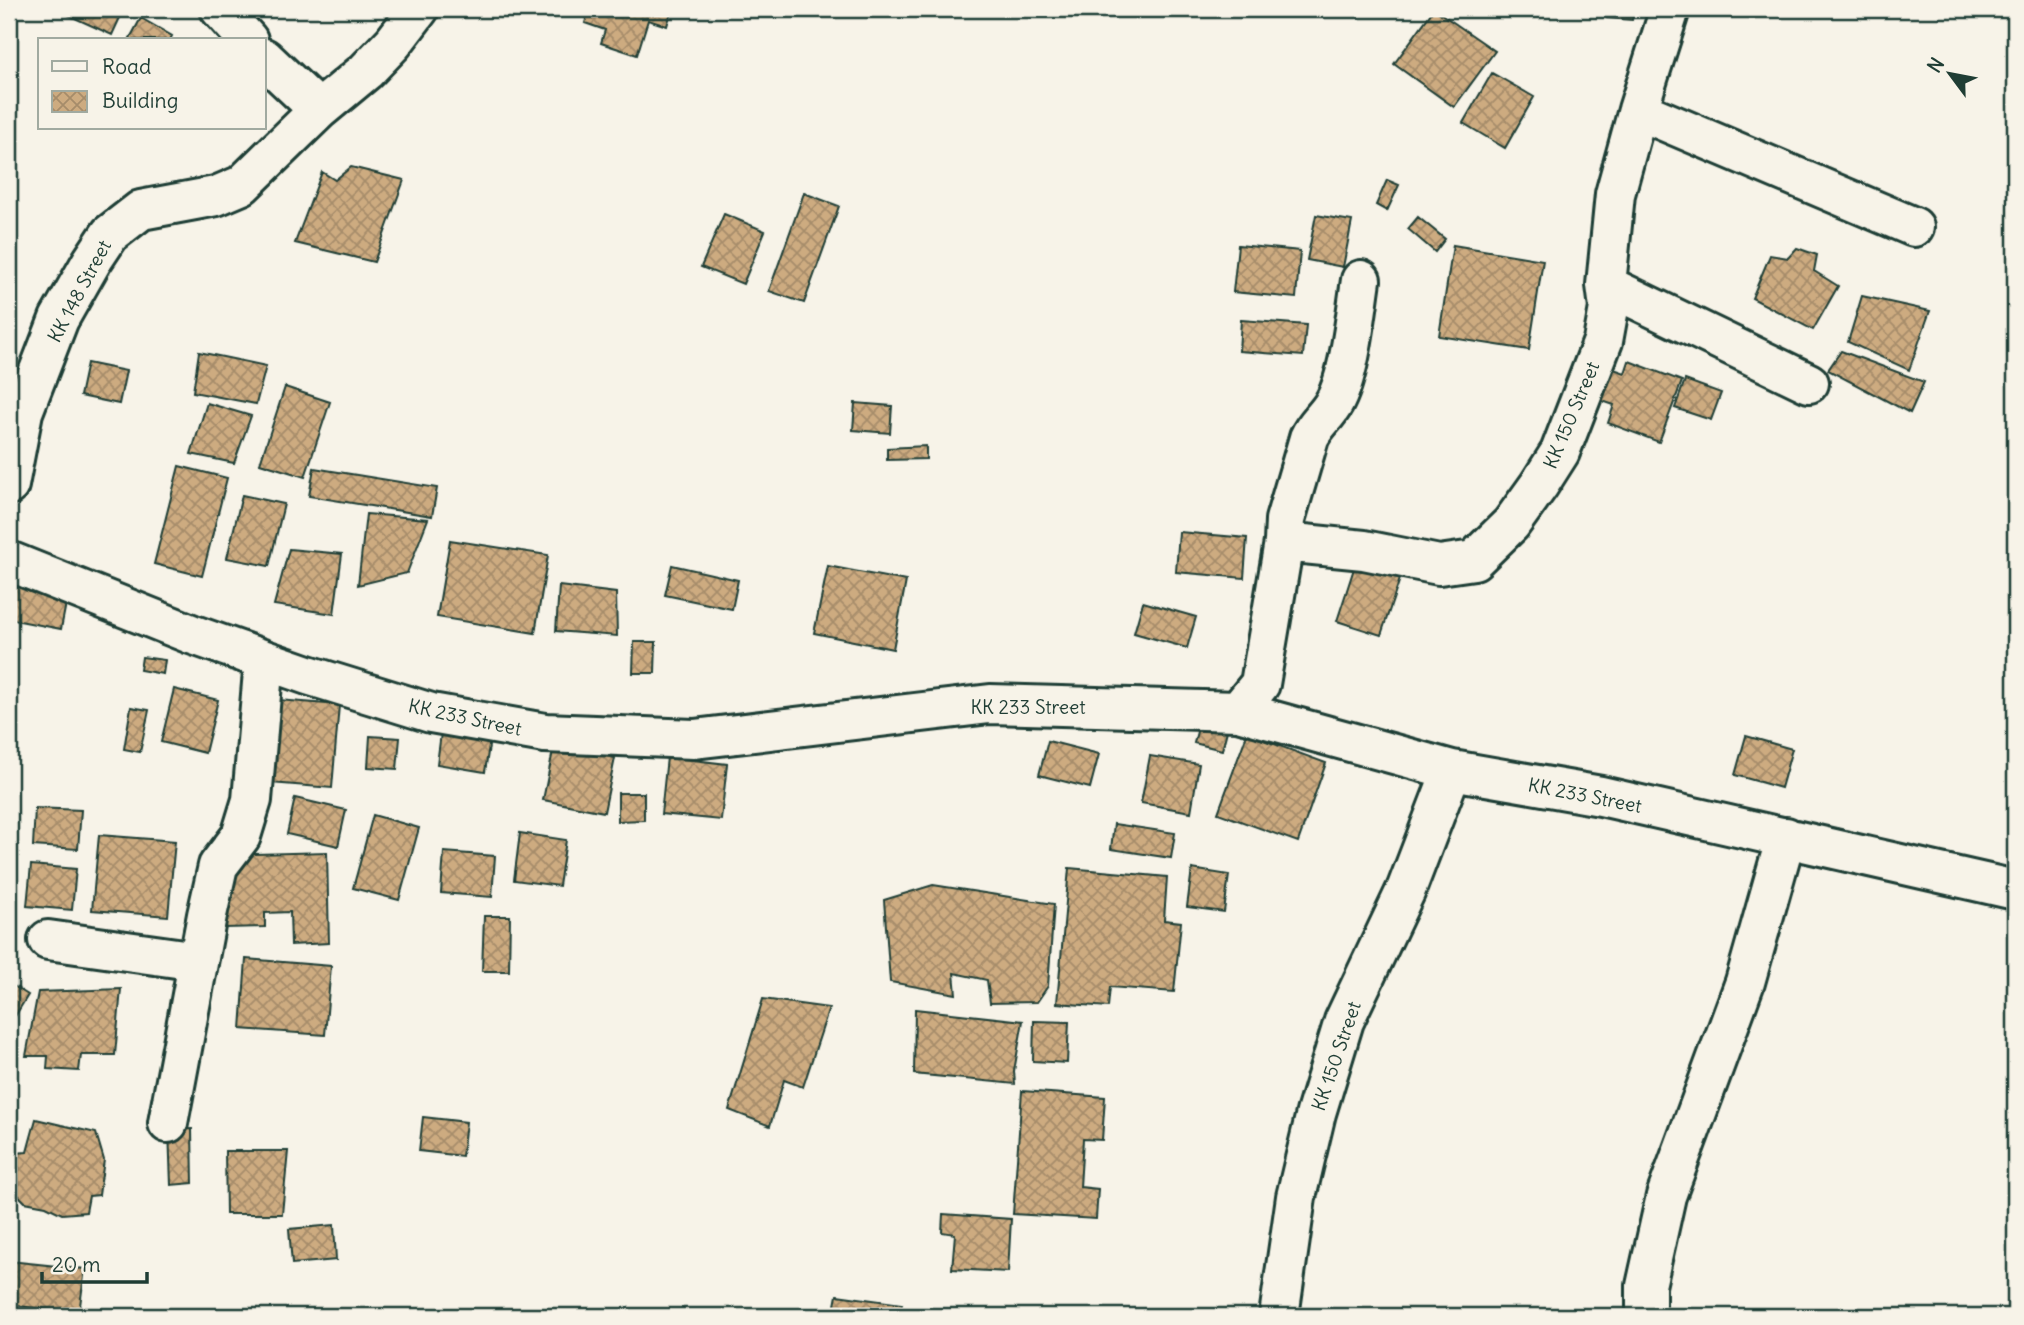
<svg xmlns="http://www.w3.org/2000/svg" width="2024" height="1325" viewBox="0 0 2024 1325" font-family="Delius,sans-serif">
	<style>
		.building { fill: url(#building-cross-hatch); stroke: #1f3d34; stroke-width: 2 }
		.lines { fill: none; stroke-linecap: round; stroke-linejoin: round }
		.minor-casing { stroke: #1f3d34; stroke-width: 44 }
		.minor { stroke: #f7f3e8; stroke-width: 38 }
		.labels { text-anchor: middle; stroke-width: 7; stroke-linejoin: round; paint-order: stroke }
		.street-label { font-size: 19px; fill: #1f3d34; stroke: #f7f3e8 }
	</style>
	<defs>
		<pattern id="building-cross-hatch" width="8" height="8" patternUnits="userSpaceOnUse" patternTransform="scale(1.75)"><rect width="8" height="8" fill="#cdab80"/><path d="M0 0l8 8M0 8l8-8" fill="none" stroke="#a68c6a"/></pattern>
	</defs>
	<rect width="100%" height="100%" fill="#f7f3e8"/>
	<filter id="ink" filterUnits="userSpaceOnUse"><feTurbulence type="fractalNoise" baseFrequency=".0143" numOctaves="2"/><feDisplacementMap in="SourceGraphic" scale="14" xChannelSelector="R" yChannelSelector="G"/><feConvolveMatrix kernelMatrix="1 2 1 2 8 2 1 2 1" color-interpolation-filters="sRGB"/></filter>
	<g filter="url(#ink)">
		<path class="building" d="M55 9H124L112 35Z
			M508 9H544L541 19Z
			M589 9H672L667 26 648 20 637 55 601 43 605 30 585 23Z
			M1434 9 1495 51 1454 107 1394 64Z
			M1608 9H1634L1632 20 1607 18Z
			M141 18 172 36 170 40H129Z
			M1492 73 1534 97 1505 148 1463 123Z
			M351 167 404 180 374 262 295 243 322 172 335 180Z
			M1387 180 1399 185 1387 211 1376 205Z
			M804 193 839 206 804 303 769 291Z
			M724 214 765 231 743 284 701 267Z
			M1316 215 1352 221 1343 267 1307 260Z
			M1418 217 1445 239 1435 252 1408 229Z
			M1238 245 1300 251 1296 298 1233 292Z
			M1453 245 1543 260 1529 350 1439 336Z
			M1797 248 1817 255 1814 271 1838 286 1813 330 1752 298 1770 255 1788 258Z
			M1862 296 1930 311 1909 370 1848 342Z
			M1241 320 1306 325 1303 356 1239 351Z
			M1841 351 1924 382 1910 413 1828 370Z
			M199 352 266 366 256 404 193 392Z
			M1629 361 1682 381 1659 442 1608 423 1614 405 1602 401 1614 369 1625 373Z
			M87 363 126 371 119 404 80 396Z
			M1685 380 1721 393 1711 420 1675 408Z
			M285 387 330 402 305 477 260 463Z
			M207 403 251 416 234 463 191 454Z
			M855 403 892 406 890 433 853 430Z
			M926 446V459L887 460V448Z
			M179 466 227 478 202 576 154 564Z
			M314 468 437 488 432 516 309 496Z
			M242 495 284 504 269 566 227 558Z
			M366 514 428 519 407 573 358 585Z
			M1179 532 1247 538 1244 578 1176 572Z
			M450 540 548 555 535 633 437 617Z
			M289 549 342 554 334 614 274 605Z
			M1358 556 1403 570 1381 635 1337 621Z
			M672 565 738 580 732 609 665 595Z
			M828 566 906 581 893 649 814 633Z
			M17 577 69 588 61 629 9 619Z
			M559 586 616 593 617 636 556 631Z
			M1143 602 1196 617 1187 648 1134 633Z
			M634 642H656L655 673H633Z
			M142 657 165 660 163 674 140 670Z
			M174 689 218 700 205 753 161 742Z
			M278 700 339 705 332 788 271 783Z
			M131 707 149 710 140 752 124 749Z
			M1201 716 1229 723 1222 750 1194 743Z
			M441 733 490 739 485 772 437 764Z
			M1247 734 1326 763 1298 842 1218 813Z
			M370 736 400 738 397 769 368 767Z
			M1746 736 1792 749 1781 788 1735 775Z
			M1048 741 1099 754 1090 788 1039 775Z
			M554 746 615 758 604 812 543 800Z
			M1150 756 1199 764 1191 812 1141 803Z
			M667 757 727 764 721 820 661 814Z
			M618 793H644V820L618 821Z
			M295 798 346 810 338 846 287 834Z
			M35 808 81 810 78 849 33 846Z
			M373 815 419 828 399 900 353 888Z
			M1114 824 1175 833 1171 858 1111 849Z
			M520 833 566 840 559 886 514 880Z
			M99 835 175 841 168 916 92 910Z
			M327 852 329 943 291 945 290 912 265 913V927L225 928 222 855Z
			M444 852 495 856 492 897 441 893Z
			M31 865 76 869 72 910 27 906Z
			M1069 868 1167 877 1164 920 1181 922 1174 992 1110 987 1108 1007 1057 1003Z
			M1192 869 1229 875 1224 912 1187 907Z
			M933 885 1054 904 1048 986 1037 1002 990 1003 987 980 954 973 956 994 890 982 884 900Z
			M484 916H510L509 971H482Z
			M246 959 331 966 325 1035 241 1029Z
			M9 983 28 995 9 1026Z
			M121 989 115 1055H81L79 1071 47 1069 48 1056H26L38 992Z
			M763 999 829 1008 803 1087 784 1080 770 1126 729 1110Z
			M915 1009 1023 1021 1014 1071 1015 1084 914 1074Z
			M1034 1021 1069 1022 1067 1063 1033 1061Z
			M1022 1091 1105 1097 1102 1140 1083 1139 1080 1187 1098 1189 1096 1219 1013 1214Z
			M423 1117 466 1122 462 1156 419 1151Z
			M36 1119 96 1133 104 1160 99 1195 89 1196 86 1212 62 1214 46 1206 25 1202 18 1195 16 1153 27 1152Z
			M192 1129 193 1183 171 1185 169 1130Z
			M225 1151H288L282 1214H226Z
			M943 1214 1011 1219 1008 1272 952 1269 955 1234 942 1232Z
			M334 1225 336 1260 292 1264 289 1229Z
			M9 1261 85 1269 79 1313 9 1305Z
			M837 1295 902 1304 900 1316H833Z"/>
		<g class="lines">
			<defs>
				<path id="minor" d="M220 9 248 40
					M264 58 319 110
					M1638 110 1914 227
					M1606 285 1809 383
					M9 485 23 412 59 319 92 261 110 234 141 210 216 196 242 185 319 110 366 71 393 43 419 9
					M1284 542 1285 520 1309 438C1315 424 1327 416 1334 403 1350 375 1356 313 1361 280
					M9 561 191 634 308 675 431 713 545 733 694 739 990 704 1238 711 1452 770 1601 796 2015 890
					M1238 711 1260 684 1284 542 1364 550 1439 565 1474 560 1511 524 1539 485 1560 452 1603 341 1609 308 1606 285 1615 194 1638 110 1670 9
					M48 940 198 961
					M168 1123 207 915 218 866 241 836 252 800 264 660
					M1279 1316 1296 1197 1316 1113 1344 1021 1406 890 1452 770
					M1646 1316V1286L1666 1196 1745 982 1786 837"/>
			</defs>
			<use href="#minor" class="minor-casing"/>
			<use href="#minor" class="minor"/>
		</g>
	</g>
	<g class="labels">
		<g class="street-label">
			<text transform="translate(79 291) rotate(-62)" y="7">KK 148 Street</text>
			<text transform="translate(1571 415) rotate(-67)" y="7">KK 150 Street</text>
			<text x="1028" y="714">KK 233 Street</text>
			<text transform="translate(465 717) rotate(12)" y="7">KK 233 Street</text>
			<text transform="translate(1585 795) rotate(11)" y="7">KK 233 Street</text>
			<text transform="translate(1336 1056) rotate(-71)" y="7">KK 150 Street</text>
		</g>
	</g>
	<rect width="2024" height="1325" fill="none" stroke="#f7f3e8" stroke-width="35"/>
	<rect x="18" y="18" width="1989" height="1290" fill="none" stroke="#1f3d34" stroke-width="2.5" filter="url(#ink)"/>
	<rect x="38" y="38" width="228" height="91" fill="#f7f3e8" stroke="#a1aaa0" stroke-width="2"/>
	<rect x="52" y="61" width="35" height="10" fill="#f7f3e8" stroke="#a1aaa0" stroke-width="2"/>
	<text x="102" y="74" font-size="21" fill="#1f3d34">Road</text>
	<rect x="52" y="91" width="35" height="21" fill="url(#building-cross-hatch)" stroke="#a1aaa0" stroke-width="2"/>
	<text x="102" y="108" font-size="21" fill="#1f3d34">Building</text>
	<g transform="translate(1950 74) rotate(302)" stroke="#f7f3e8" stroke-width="5" paint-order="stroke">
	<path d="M0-5L12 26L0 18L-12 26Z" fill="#1f3d34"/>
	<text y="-10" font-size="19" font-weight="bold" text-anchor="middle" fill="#1f3d34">N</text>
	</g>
	<path d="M42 1272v10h105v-10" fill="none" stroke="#1f3d34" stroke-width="3.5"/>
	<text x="52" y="1272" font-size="21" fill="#1f3d34" stroke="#f7f3e8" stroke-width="5" paint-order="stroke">20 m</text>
</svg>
